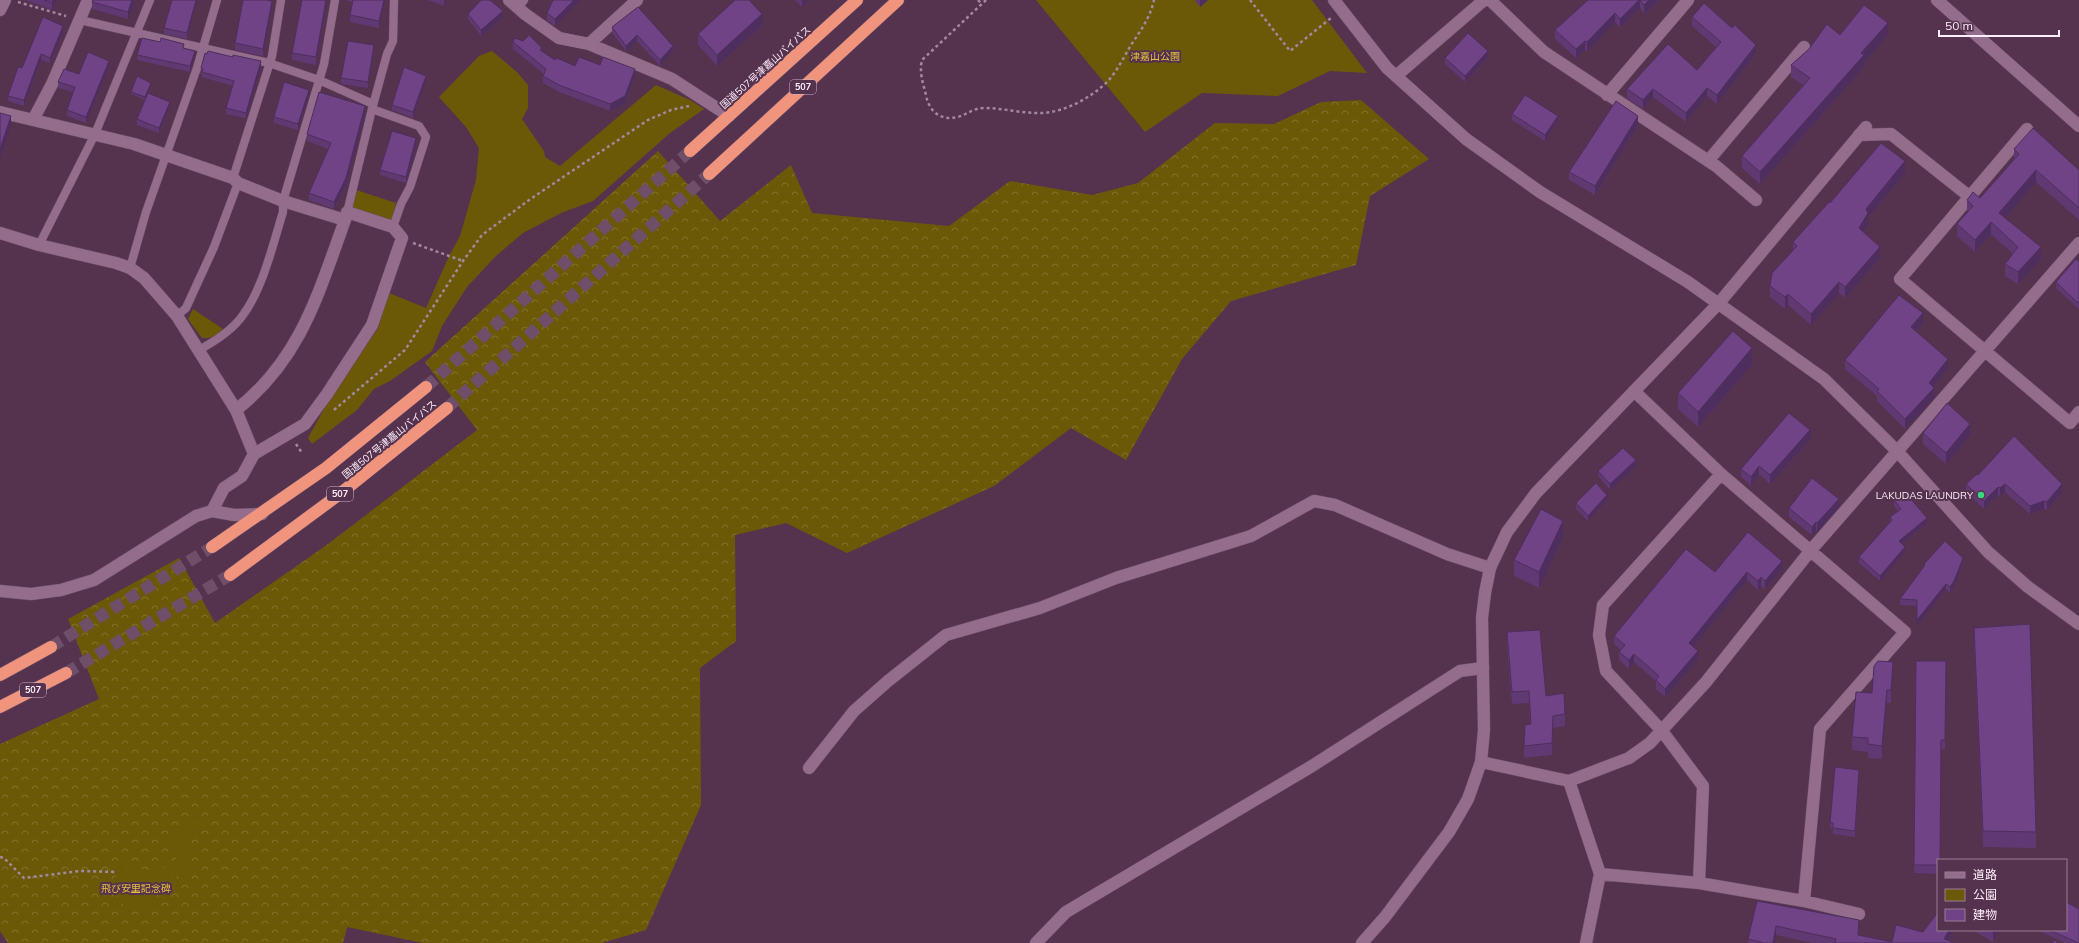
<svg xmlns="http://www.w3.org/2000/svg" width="2079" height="943" viewBox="0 0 2079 943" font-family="Mulish,'Noto Sans JP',sans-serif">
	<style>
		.forest { fill: url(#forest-crowns) }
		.park { fill: #6c5907 }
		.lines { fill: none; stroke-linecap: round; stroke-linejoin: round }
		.highway-tunnel { stroke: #6e4e68; stroke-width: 12; stroke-dasharray: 12 6; stroke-linecap: butt }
		.lane-casing { stroke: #6c5067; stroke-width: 9 }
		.street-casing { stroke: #6c5067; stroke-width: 13 }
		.secondary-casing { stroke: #6c5067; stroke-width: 13 }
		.highway-casing { stroke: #6c5067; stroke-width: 13 }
		.path { stroke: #a3899e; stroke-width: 2.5; stroke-dasharray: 3 3; stroke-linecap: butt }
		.lane { stroke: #936d8b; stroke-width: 8 }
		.street { stroke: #936d8b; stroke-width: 12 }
		.secondary { stroke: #936d8b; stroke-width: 12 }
		.highway { stroke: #f0947e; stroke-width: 12 }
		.wall { fill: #603973 }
		.shaded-wall { fill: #4e2e5e }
		.building { fill: #704286; stroke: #4e2e5e }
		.poi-dot { fill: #37d880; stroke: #55324e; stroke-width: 1.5 }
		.labels { text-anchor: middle; stroke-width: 4; stroke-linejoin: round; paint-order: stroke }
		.shield { fill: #55324e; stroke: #cbb5c6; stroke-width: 1 }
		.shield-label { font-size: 9px; font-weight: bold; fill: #feedfa }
		.park-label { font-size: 10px; fill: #e3c13d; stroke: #55324e }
		.street-label { font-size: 10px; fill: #feedfa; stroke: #55324e }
		.poi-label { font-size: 10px; fill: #feedfa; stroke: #55324e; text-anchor: end }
	</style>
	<defs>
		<pattern id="forest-crowns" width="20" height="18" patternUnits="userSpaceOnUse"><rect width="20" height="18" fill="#6c5907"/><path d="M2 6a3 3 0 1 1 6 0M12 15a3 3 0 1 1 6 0" fill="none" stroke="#82712c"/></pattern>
	</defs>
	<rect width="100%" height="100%" fill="#55324e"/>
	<path class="forest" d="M1361 100 1429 159 1370 196 1356 265 1231 301 1182 359 1126 460 1071 428 994 486 847 553 786 523 735 535 736 641 700 668 701 805 646 930 602 943H423L347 927 343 943H8L0 931V744L99 699 68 619 179 558 215 623 328 544 477 430 425 362 658 151 720 221 791 165 812 213 949 226 1010 181 1092 195 1138 183 1215 123 1274 124 1321 102Z"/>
	<path class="park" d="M1036 0H1312L1367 73 1330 71 1278 96 1202 93 1145 132Z
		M492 51 517 72 528 85V108L522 119 544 151 545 157 560 166 656 85 690 100 704 109 670 133 593 201 561 213 523 233 496 256 467 287 442 326 432 351 390 381 374 389 357 410 312 444 308 438 324 409 378 328 389 293 426 308 449 256 460 236 476 180 479 148 466 127 439 97 479 56Z
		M356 190 396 203 391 222 350 209Z
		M193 309 223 329C216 335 212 339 202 338L188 319Z
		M197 821 200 835 186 839 191 871 155 885 152 904 133 911 118 901 116 881 118 866 153 871 177 863 169 829Z"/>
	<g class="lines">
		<path class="highway-tunnel" d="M426 387 690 151
			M447 408 709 174
			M51 647 212 547
			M66 673 230 575"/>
		<defs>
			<path id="lane" d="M518 8 524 0
				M80 20 269 63 319 80 373 104
				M372 109 419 126 426 137 410 187 401 204 393 227
				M233 178 272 56 281 0
				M346 217 372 109 387 54 393 41 394 0
				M39 245 95 134 150 0
				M130 268 146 212 197 68 217 0
				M177 316 186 308 214 247 238 183
				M197 351C214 342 232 331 243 315 263 288 273 244 283 212V201L324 64 335 0"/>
			<path id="street" d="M509 0 525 14 559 38 589 44 672 79 729 116
				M1490 0 1544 52 1716 166 1756 200
				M1937 0 2079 126
				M589 44 637 0
				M1396 76 1484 0
				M1607 95 1688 0
				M0 112 134 144 233 178 238 183 283 201 345 220C318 294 301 359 236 410
				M33 120 52 84 88 0
				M2027 129 1900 279 2070 423 2079 412
				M1859 135 1891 134 1970 197
				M1708 161 1804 47
				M0 233 39 245 116 263 130 268 144 278 177 316 236 410 254 454
				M1634 391 1721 474 1905 632 1820 729 1804 901 1699 883 1703 786 1662 731 1606 671 1599 635 1603 605 1721 474
				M212 511 224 488 242 476 254 454 305 424 327 394 372 325 402 238 393 227 347 212
				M1481 762 1569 781 1629 758 1650 743 1706 682 1811 550 2079 243
				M809 768 854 711 888 681 946 635 1040 608 1116 578 1251 536 1314 501 1335 505 1447 554 1490 568
				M1569 781 1600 874 1586 943
				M1600 874 1699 883
				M1804 901 1859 914
				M1036 943 1066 912 1312 766 1460 671 1483 668"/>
			<path id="secondary" d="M1334 0 1387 68 1466 139 1540 192 1688 282 1824 379 1897 451 1988 552 2028 587 2079 624
				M0 10 5 0
				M0 591 31 594 61 590 94 580 196 516 212 511 234 515 262 514
				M1362 943 1385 917 1449 832 1468 799 1481 762 1484 730 1482 618 1485 593 1490 568 1507 532 1536 493 1719 303 1866 127"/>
			<path id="highway" d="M690 151 857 0
				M709 174 898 0
				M212 547 326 468 426 387
				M230 575 341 493 447 408
				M0 675 51 647
				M0 707 66 673"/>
		</defs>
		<use href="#lane" class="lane-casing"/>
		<use href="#street" class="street-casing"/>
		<use href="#secondary" class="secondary-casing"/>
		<use href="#highway" class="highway-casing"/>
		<path class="path" d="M978 0 982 4
			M986 0 922 60C919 72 923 83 926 95 929 112 941 121 958 117 967 114 974 108 984 108 1004 108 1023 114 1044 113 1067 111 1092 97 1108 81 1117 71 1124 57 1131 45 1141 30 1150 18 1154 0
			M1250 0 1290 51 1331 18
			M18 2 66 16
			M413 243 463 261
			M334 410 405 350 463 261 482 235 529 200 648 120 671 110 689 106
			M296 444 302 453
			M0 857 4 858 24 878 80 871 117 872"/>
		<use href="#lane" class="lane"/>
		<use href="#street" class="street"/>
		<use href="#secondary" class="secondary"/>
		<use href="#highway" class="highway"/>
	</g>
	<path class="wall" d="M25 0H56L52 10Z
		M93 0H135L128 19 92 9V2Z
		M197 0 187 39 164 34V28Z
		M327 0 316 65 292 60V53Z
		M345 0H385L379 28 350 22V15L353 2Z
		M428 0H446L444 6Z
		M580 0 555 26 547 20V13Z
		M795 0H809L802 7Z
		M1195 0H1208L1200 7Z
		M1588 0H1659L1644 14 1640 8 1620 28 1615 22 1587 51 1585 50 1576 58 1555 39V30Z
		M269 1 272 8 263 56 235 50V43Z
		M638 7 673 51 660 66 637 41 626 51 612 33V27Z
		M468 14 503 17 481 36 468 19Z
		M1692 17 1756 53 1717 104 1707 96 1686 122 1653 97 1643 109 1627 98V89L1697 70 1716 47 1692 26Z
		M762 25 717 66 698 45V34Z
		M63 32 50 63 41 60 24 106 8 101V96L22 68Z
		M1840 35H1888L1864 62V67L1760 184 1742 168V156L1803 85 1791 77V65L1809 49Z
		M513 42 542 51 555 60 575 66 600 65 635 76 625 103 610 111 559 92 543 83V76L544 74 513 49Z
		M184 48 195 56 190 72 137 60V55Z
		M374 51 368 88 341 84V78Z
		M1488 57 1465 82 1445 64V58Z
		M109 67 86 123 67 116V110L74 92 58 88V82L79 74Z
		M261 67 246 118 226 114V108L233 86 202 77V74H201V68Z
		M426 81 413 118 392 110V105Z
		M151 85 145 100 131 94V92Z
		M309 95 298 130 274 123V117Z
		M170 107 159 133 137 125V119Z
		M365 113 346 185 334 209 309 200V193L328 149 307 141V134Z
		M1512 114 1558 121 1545 141 1512 120Z
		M1638 125 1595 195 1569 180V172Z
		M416 144 406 183 380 175V170Z
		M2014 149 2079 170V220L2036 182 2005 218 2041 259 2018 284 2005 276V264L2013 254 1991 234 1975 252 1957 236V224L1967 213V200L1980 198 2014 160Z
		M1905 173 1868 217V224L1863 232 1880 258 1845 298 1839 293 1811 325 1788 305 1785 309 1770 297V286L1793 250V242L1830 203Z
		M2079 262V309L2056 288V282Z
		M1923 323 1916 331 1948 368 1933 387 1934 398 1905 429 1877 401V396L1845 369V360Z
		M1752 364 1698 427 1678 409V393Z
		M1923 433 1970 435 1946 464 1923 444Z
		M1810 439 1770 484 1759 474 1751 486 1741 477V469Z
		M1636 466 1610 490 1598 476V471Z
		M1978 475 2062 492 2047 510 2044 509 2030 514 2005 492 2000 496 1998 495 1984 509 1966 492V484Z
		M1607 500 1588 521 1576 509V503Z
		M1894 500 1927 523 1902 544 1905 552 1880 581 1859 563V557L1890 522V517L1898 511 1894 506Z
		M1839 507 1817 532 1816 530 1812 535 1789 517V508Z
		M1563 537 1539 588 1514 576V560Z
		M1963 563 1954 587 1950 593 1946 589 1917 626V606L1900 605V599L1924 567V564Z
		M1782 569 1765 589 1761 586 1758 590 1747 580 1693 647 1698 660 1665 697 1656 689V681L1634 662 1629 669 1619 660V652L1621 650 1614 644V636L1715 572Z
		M1974 628 2036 832V848L1983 847 1974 644Z
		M1507 632 1546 696 1565 714V726L1553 728 1552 755 1524 758V746L1530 725 1529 703 1512 704 1507 644Z
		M1916 661H1946L1945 749H1941L1938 874 1914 873Z
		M1893 675 1891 703H1887L1882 759 1868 758V752L1852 750V737L1872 693Z
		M1859 775 1855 837 1833 834V829L1830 828V823Z
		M1757 901 1859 929V935L1892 942 1923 932 1938 930H1954L1948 940 1955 943H1812L1776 935 1775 943H1748V939Z
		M1972 930H2000L1993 942Z
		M2041 930H2066L2079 943H2066L2041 932Z"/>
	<path class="shaded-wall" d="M53 0H56L52 10V3Z
		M132 0H135L128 19V12Z
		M196 0H197L187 39V33Z
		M326 0H327L316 65V57Z
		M384 0H385L379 28V21Z
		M444 0H446L444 6Z
		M574 0H580L555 26V19Z
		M802 0H809L802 7Z
		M1200 0H1208L1200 7Z
		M1639 0H1640V8L1620 28V19Z
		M1649 0H1659L1644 14V5Z
		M272 1V8L263 56V49Z
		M503 11V17L481 36V30Z
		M1615 13V22L1587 51V42Z
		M762 14V25L717 66V55Z
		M1888 23V35L1864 62V67L1760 184V172L1861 53Z
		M63 26V32L50 63V58Z
		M637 35V41L626 51V46Z
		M1585 41V50L1576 58V49Z
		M374 45V51L368 88V82Z
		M1756 45V53L1717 104V95Z
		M673 46V51L660 66V60Z
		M195 51V56L190 72V66Z
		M1488 51V57L1465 82V76Z
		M41 54V60L24 106V100Z
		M109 61V67L86 123V117Z
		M261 61V67L246 118V113Z
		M635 69V76L625 103 610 111V104Z
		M426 76V81L413 118V112Z
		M151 83V85L145 100V97Z
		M1707 88V96L1686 122V113Z
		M1653 89V97L1643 109V100Z
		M309 90V95L298 130V124Z
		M170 102V107L159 133V128Z
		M365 106V113L346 185 334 209V202Z
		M11 116V125L0 158V149Z
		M1558 116V121L1545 141V135Z
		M1638 116V125L1595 195V186Z
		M416 138V144L406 183V177Z
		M1905 161V173L1868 217V224L1859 239V228L1866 209Z
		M2036 170V182L1999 225V213Z
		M1991 222V234L1975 252V240Z
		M1880 247V258L1845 298V287Z
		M2041 247V259L2018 284V272Z
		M1839 282V293L1811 325V314Z
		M1788 294V305L1785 309V297Z
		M1923 313V323L1911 337V327Z
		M1752 348V364L1698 427V412Z
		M1948 359V368L1929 392V383Z
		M1934 388V398L1905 429V419Z
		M1970 424V435L1946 464V453Z
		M1810 430V439L1770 484V475Z
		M1636 460V466L1610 490V484Z
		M1759 466V474L1751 486V477Z
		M2005 484V492L2000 496V488Z
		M2062 484V492L2047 510V502Z
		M1998 487V495L1984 509V501Z
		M1607 495V500L1588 521V516Z
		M1839 499V507L1817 532V523Z
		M2044 501V509L2030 514V506Z
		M1927 518V523L1899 546V541Z
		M1563 521V537L1539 588V572Z
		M1816 522V530L1812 535V527Z
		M1905 547V552L1880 581V576Z
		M1963 558V563L1954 587 1950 593V587Z
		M1782 561V569L1765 589V581Z
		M1747 572V580L1689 652V643Z
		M1761 577V586L1758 590V581Z
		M1946 584V589L1917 626V620Z
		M1698 651V660L1665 697V689Z
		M1634 654V662L1629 669V660Z
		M1893 662V675L1891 703V690Z
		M1887 690V703L1882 759V746Z
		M1553 716V728L1552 755V743Z
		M1859 770V775L1855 837V831Z
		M1859 920V929L1858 943V935Z
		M1776 926V935L1775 943H1773Z
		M1949 930H1954L1946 943 1944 939Z
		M1995 930H2000L1993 942V932Z"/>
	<path class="building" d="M44 0H53L52 3Z
		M93 0H132L128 12 92 2Z
		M172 0H196L187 33 164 28Z
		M243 0H267L272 1 263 49 235 43Z
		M302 0H326L316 57 292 53Z
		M353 0H384L379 21 350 15Z
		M481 0H490L503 11 481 30 468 14Z
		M553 0H574L555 19 547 13Z
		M735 0H749L762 14 717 55 698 34Z
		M1588 0H1639L1620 19 1615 13 1587 42 1585 41 1576 49 1555 30Z
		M1640 0H1649L1644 5Z
		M1704 3 1732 28 1735 25 1756 45 1717 95 1707 88 1686 113 1653 89 1643 100 1627 89 1668 44 1697 70 1721 42 1692 17Z
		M1864 5 1888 23 1861 53 1864 55 1760 172 1742 156 1810 78 1791 65 1809 49 1827 24 1840 35Z
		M638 7 673 46 660 60 637 35 626 46 612 27Z
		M43 17 63 26 50 58 41 54 24 100 8 96 18 67 22 68Z
		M1468 33 1488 51 1465 76 1445 58Z
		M529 35 542 48 540 50 555 60 557 58 575 66 579 57 600 65 603 57 635 69 625 96 610 104 559 85 543 76 546 69 513 42 515 38 523 41Z
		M142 38 160 42 161 38 184 44 183 48 195 51 190 66 137 55Z
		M348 41 374 45 368 82 341 78Z
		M208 51 233 57V55L261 61 246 113 226 108 234 81 202 72 203 69 201 68 205 53 207 54Z
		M88 52 109 61 86 117 67 110 75 87 58 82 64 69 79 74Z
		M404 67 426 76 413 112 392 105Z
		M137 76 151 83 145 97 131 92Z
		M284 82 309 90 298 124 274 117Z
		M319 92 365 106 346 178 334 202 309 193 331 143 307 134Z
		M148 93 170 102 159 128 137 119Z
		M1525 95 1558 116 1545 135 1512 114Z
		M1616 101 1638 116 1595 186 1569 172Z
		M0 113 11 116 0 149Z
		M2033 128 2079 170V208L2036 170 1999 213 2041 247 2018 272 2005 264 2018 247 1991 222 1975 240 1957 224 1973 206 1967 200 1973 192 1980 198 2019 154 2014 149Z
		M392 131 416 138 406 177 380 170Z
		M1881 143 1905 161 1866 209 1868 213 1859 228 1880 247 1845 287 1839 282 1811 314 1788 294 1785 297 1770 286 1772 273 1797 246 1793 242 1829 202 1830 203Z
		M2076 259 2079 262V304L2056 282Z
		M1899 295 1923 313 1911 327 1948 359 1929 383 1934 388 1905 419 1877 391 1879 389 1845 360Z
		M1733 331 1752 348 1698 412 1678 393Z
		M1947 403 1970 424 1946 453 1923 433Z
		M1789 413 1810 430 1770 475 1759 466 1751 477 1741 469Z
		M2014 436 2062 484 2047 502 2044 501 2030 506 2005 484 2000 488 1998 487 1984 501 1966 484 1977 474 1978 475Z
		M1623 448 1636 460 1610 484 1598 471Z
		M1812 478 1839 499 1817 523 1816 522 1812 527 1789 508Z
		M1596 483 1607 495 1588 516 1576 503Z
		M1905 492 1927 518 1899 541 1905 547 1880 576 1859 557 1892 520 1890 517 1901 509 1894 500Z
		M1541 509 1563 521 1539 572 1514 560Z
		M1748 532 1782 561 1765 581 1761 577 1758 581 1747 572 1689 643 1698 651 1665 689 1656 680 1659 676 1634 654 1629 660 1619 652 1625 645 1614 636 1686 549 1715 572Z
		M1945 541 1963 558 1954 581 1950 587 1946 584 1917 620V600L1900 599 1925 565 1924 564Z
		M2030 624 2036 832 1983 831 1974 628Z
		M1540 630 1546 696 1564 693 1565 714 1553 716 1552 743 1524 746 1525 725 1531 724 1529 691 1512 692 1507 632Z
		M1878 661 1893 662 1891 690H1887L1882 746 1868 744V738L1852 737 1856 692 1872 693 1874 666Z
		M1916 661H1946L1945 740H1941L1940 860H1938V865H1914Z
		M1835 767 1859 770 1855 831 1833 828V823H1830Z
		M1757 901 1859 920 1858 935 1892 942 1896 925 1923 932 1938 912V930H1949L1944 939 1955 943H1835L1836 939 1776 926 1773 943H1765L1748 939Z
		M2066 902 2079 909V943L2049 930H2066Z
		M1989 930H1995L1993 932Z
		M2055 940 2058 943H2051Z"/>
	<circle class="poi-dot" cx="1981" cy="495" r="4"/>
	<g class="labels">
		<g class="shield">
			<rect x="790" y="80" width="26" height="14" rx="3"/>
			<rect x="327" y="487" width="26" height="14" rx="3"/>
			<rect x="20" y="683" width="26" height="14" rx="3"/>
		</g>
		<g class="shield-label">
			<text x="803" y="90">507</text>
			<text x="340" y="497">507</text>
			<text x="33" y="693">507</text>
		</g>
		<g class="park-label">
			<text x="1155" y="60">津嘉山公園</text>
			<text x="136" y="892">飛び安里記念碑</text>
		</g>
		<g class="street-label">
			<text transform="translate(765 67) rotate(-42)" y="4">国道507号津嘉山バイパス</text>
			<text transform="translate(389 439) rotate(-39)" y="4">国道507号津嘉山バイパス</text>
		</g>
		<g class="poi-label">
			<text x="1973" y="499">LAKUDAS LAUNDRY</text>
		</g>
	</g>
	<rect x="1937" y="859" width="130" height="72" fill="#55324e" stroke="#997d93"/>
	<rect x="1945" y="872" width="20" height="6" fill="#936d8b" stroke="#997d93"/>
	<text x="1973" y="879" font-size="12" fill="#feedfa">道路</text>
	<rect x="1945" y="889" width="20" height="12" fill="#6c5907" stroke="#997d93"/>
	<text x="1973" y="899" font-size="12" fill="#feedfa">公園</text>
	<rect x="1945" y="909" width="20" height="12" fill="#704286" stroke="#997d93"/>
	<text x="1973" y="919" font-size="12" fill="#feedfa">建物</text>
	<path d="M1939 30v6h120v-6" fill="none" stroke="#feedfa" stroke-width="2"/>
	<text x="1945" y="30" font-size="12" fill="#feedfa" stroke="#55324e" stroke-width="3" paint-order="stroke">50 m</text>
</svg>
